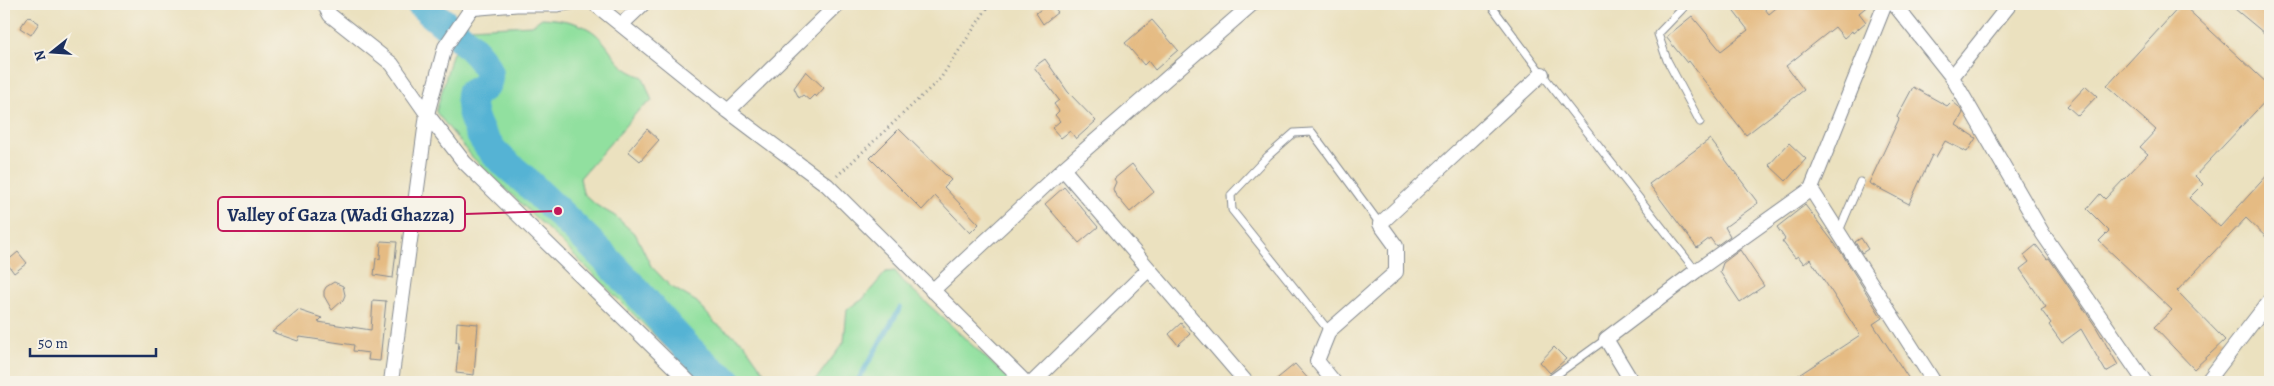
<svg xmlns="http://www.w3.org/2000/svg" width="2274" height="386" viewBox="0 0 2274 386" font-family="Alegreya,serif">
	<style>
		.green { fill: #91e09f; stroke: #56887e }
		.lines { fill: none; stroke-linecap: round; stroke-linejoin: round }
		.stream { stroke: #55b3d4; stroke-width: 5 }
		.river { stroke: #55b3d4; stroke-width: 30 }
		.building { fill: #e5bb83 }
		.lane-casing { stroke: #83888e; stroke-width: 9 }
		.street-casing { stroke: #83888e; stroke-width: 16 }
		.path { stroke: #83888e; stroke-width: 3; stroke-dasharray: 1 4; stroke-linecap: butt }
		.lane { stroke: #fff; stroke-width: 7 }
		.street { stroke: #fff; stroke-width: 14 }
		.leader { fill: none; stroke: #c2185b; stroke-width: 2 }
		.callout-dot { fill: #c2185b; stroke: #f7f3e8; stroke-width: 2 }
		.callout { fill: #f7f3e8; stroke: #c2185b; stroke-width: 2 }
		.callout-label { font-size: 19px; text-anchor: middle; font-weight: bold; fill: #1b2f5e }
	</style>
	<rect width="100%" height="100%" fill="#f7f3e8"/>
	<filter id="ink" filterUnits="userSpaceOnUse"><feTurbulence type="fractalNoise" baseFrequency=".02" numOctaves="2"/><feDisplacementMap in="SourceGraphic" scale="10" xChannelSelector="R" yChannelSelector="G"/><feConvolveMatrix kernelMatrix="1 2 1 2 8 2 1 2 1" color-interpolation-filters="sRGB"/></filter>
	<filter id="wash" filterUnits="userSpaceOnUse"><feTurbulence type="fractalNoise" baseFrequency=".0096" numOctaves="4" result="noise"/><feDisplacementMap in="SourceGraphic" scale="20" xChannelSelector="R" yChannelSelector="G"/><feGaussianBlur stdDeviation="1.12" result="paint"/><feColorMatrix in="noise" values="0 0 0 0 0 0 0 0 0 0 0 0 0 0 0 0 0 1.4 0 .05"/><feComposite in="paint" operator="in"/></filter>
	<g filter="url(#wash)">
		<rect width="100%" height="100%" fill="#ebe1bf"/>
		<path class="green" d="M542 18C560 19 583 22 597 35 617 54 613 66 643 77L652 101 638 111 580 178 583 193 596 205 615 216 636 235 651 266 670 286 697 302 715 323 743 342 764 372 779 382H701L557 238 473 158 436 112 452 55 468 28 532 25Z
			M895 271 903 281 1012 382H814L844 342 847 309 862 300 886 272Z"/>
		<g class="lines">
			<path class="stream" d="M857 382 900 308"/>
			<path class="river" d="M421 4C437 20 491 55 488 78 487 87 478 90 471 94 469 114 479 135 492 150 502 162 517 172 528 183 561 215 595 246 626 280 659 315 687 355 728 382"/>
		</g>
		<g id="blocks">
			<path class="building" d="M1048 4H1051L1058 12 1043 24 1036 13Z
				M1728 4H1761L1769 14 1781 4H1870L1859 13 1866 22 1853 33 1852 31 1844 38 1835 27 1786 66 1804 90 1746 135 1689 61 1687 63 1666 37 1692 16 1721 51 1748 30Z
				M2182 4 2270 86V96L2195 176 2203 184 2189 198 2220 227 2270 172V241L2246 218 2177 291 2225 340 2194 369 2154 327 2172 310 2099 241 2109 231 2087 209 2100 194 2105 199 2148 154 2140 147 2156 130 2107 86Z
				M2229 4H2270V38Z
				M28 16 39 23 31 35 20 28Z
				M1152 20 1178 50 1155 70 1148 61 1144 65 1125 43Z
				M1045 59 1068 92 1096 121 1076 139 1070 131 1061 138 1052 128 1060 121 1055 115 1059 111 1054 104 1059 100 1034 67Z
				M806 71 824 88 816 97 814 95 809 100 803 95 799 98 794 88Z
				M2086 86 2097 96 2078 116 2067 106Z
				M1913 87 1947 106 1952 101 1959 107 1963 113 1956 125 1976 138 1967 152 1945 141 1936 157 1932 155 1909 204 1869 183 1899 119 1897 117Z
				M647 129 659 140 640 161 628 151Z
				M899 129 951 180 944 187 979 224 970 233 935 196 922 210 870 158Z
				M1710 139 1758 203 1725 227 1730 236 1716 246 1710 238 1697 248 1649 184Z
				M1789 143 1806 159 1786 181 1769 165Z
				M1132 164 1154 192 1130 212 1115 194 1113 189 1116 182 1114 179Z
				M1064 187 1098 227 1079 243 1045 204Z
				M1805 205 1841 252 1882 318 1873 324 1911 382H1788L1860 335 1810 259 1804 264 1798 256 1795 258 1782 241 1785 239 1777 227Z
				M1861 238 1868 249 1862 253 1855 242Z
				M381 241 397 242 393 278 374 275 376 258 380 259Z
				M2036 245 2047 259 2049 258 2096 327 2118 365 2106 372 2081 329 2062 343 2049 325 2051 323 2041 310 2046 307 2020 269 2029 262 2024 255Z
				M1740 250 1764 286 1740 302 1720 272 1723 263Z
				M18 252 27 263 14 273 6 262Z
				M334 282 343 286 345 295 343 300 332 310 324 296V291L326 287Z
				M373 300 386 301 380 361 368 360 369 353 353 351 354 345 300 337 298 341 272 332 298 310 322 318 318 322 371 330Z
				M457 322 478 324 474 375 456 373 459 342H456Z
				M1181 323 1190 334 1178 345 1169 334Z
				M1554 347 1566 359 1550 373 1540 362Z
				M1295 364 1311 382H1273Z"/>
		</g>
	</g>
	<g filter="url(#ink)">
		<use href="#blocks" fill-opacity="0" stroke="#83888e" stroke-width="1"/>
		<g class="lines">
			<defs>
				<path id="lane" d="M1490 4 1542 74 1696 271
					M1687 4 1658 34 1667 60 1700 122
					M469 12 517 8H557L582 4
					M1839 231 1860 182
					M1329 331 1232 210 1231 195 1268 156 1294 133 1312 132 1380 224
					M1552 378 1606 339"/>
				<path id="street" d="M324 4 330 15 392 64 427 114 464 162 689 382
					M595 4 728 111 827 185 1025 382
					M1894 4 1952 77 2043 234 2145 382
					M622 24 643 4
					M1952 77 2010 4
					M728 111 838 4
					M1063 169 1246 382
					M1811 189 1934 382
					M932 291 1063 169 1252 4
					M391 382 427 114 445 47 469 12V4
					M1033 382 1149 269
					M1334 382 1317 361 1329 331 1396 272V246L1380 224 1542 74
					M1632 382 1606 339 1696 271 1811 189 1885 4
					M2207 382 2270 300"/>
			</defs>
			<use href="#lane" class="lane-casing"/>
			<use href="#street" class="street-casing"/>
			<path class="path" d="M837 176 940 79 990 4"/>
			<use href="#lane" class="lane"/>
			<use href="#street" class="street"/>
		</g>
	</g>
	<path class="leader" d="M558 211L465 214"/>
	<circle class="callout-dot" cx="558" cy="211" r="5"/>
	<rect class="callout" x="218" y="197" width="247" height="34" rx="5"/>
	<g class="callout-label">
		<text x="341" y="221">Valley of Gaza (Wadi Ghazza)</text>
	</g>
	<rect width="2274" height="386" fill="none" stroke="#f7f3e8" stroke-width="20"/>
	<g transform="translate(52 52) rotate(253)" stroke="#f7f3e8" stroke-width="4" paint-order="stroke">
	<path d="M0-4L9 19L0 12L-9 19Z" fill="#1b2f5e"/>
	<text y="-8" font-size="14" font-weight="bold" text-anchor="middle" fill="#1b2f5e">N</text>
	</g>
	<path d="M30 348v8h126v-8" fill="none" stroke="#1b2f5e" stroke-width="2.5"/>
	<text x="38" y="348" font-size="15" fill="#1b2f5e" stroke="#f7f3e8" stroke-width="4" paint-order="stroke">50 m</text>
</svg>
